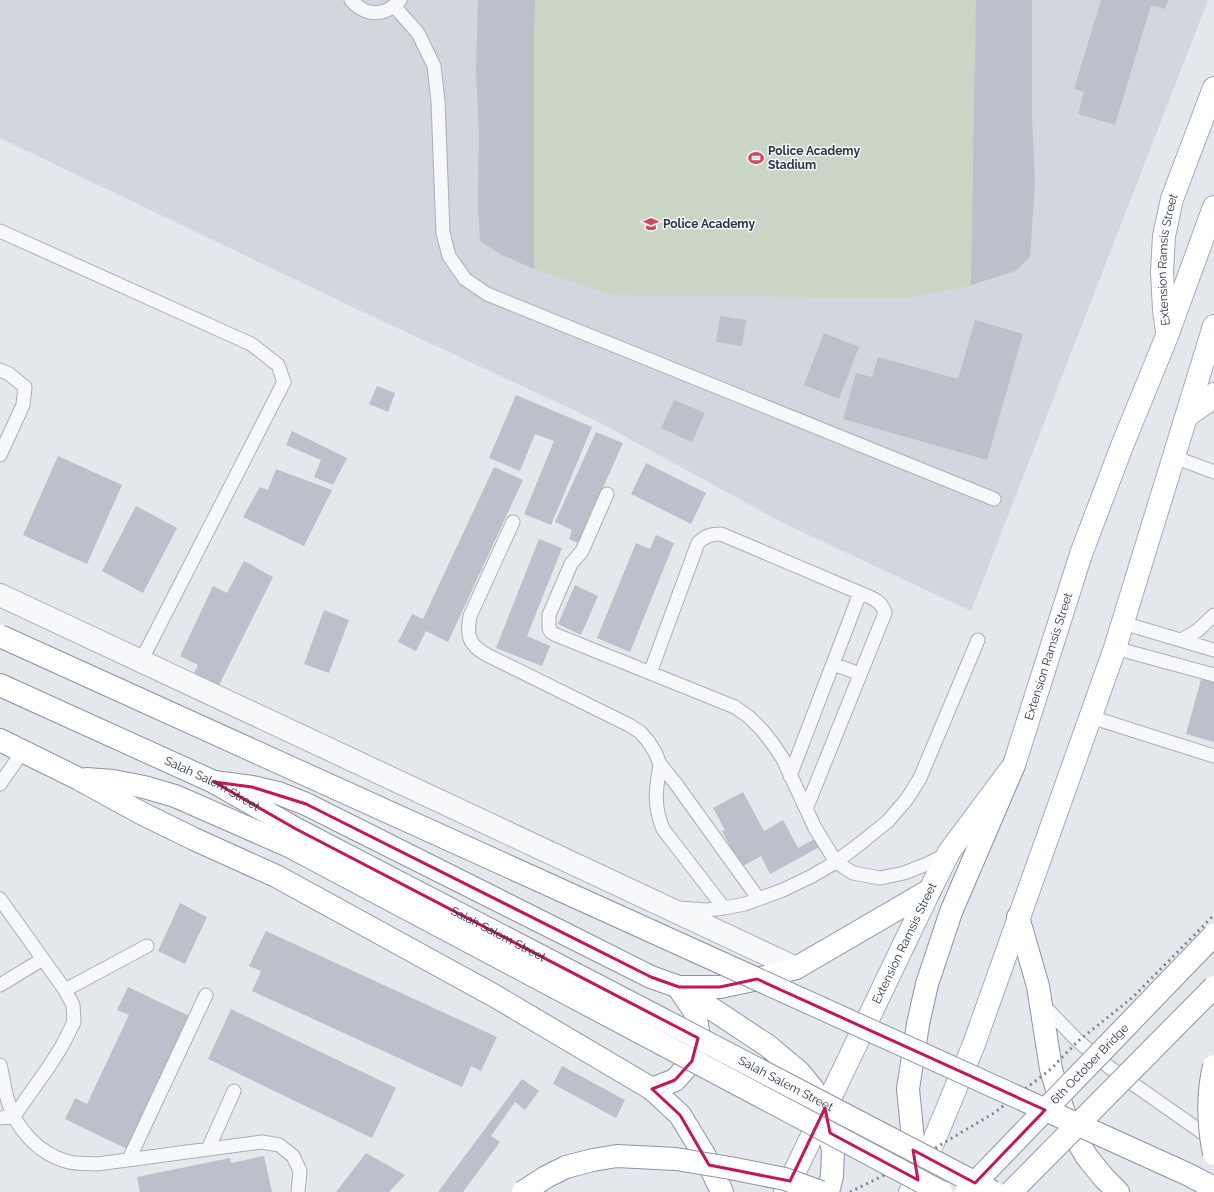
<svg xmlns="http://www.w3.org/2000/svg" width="1214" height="1192" viewBox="0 0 1214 1192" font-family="Raleway,sans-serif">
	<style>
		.built { fill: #d2d6de }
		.pitch { fill: #c9d6c5 }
		.building { fill: #bbc0ca }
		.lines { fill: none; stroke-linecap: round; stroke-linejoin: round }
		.lane-casing { stroke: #a9aeb7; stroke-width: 15 }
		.street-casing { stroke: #a9aeb7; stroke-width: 24 }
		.primary-casing { stroke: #a3abb8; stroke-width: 24 }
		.highway-casing { stroke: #8b94a3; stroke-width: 24 }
		.lane { stroke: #f7f8fa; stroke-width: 13 }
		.street { stroke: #f7f8fa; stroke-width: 22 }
		.primary { stroke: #fff; stroke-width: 22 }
		.highway { stroke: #fff; stroke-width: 22 }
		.rail { stroke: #7d8696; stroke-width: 3; stroke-dasharray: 2 4; stroke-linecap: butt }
		.highway-bridge-casing { stroke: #8b94a3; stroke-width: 24; stroke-linecap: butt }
		.highway-bridge { stroke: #fff; stroke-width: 22 }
		.marked { fill: none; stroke: #c2185b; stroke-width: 3; stroke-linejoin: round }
		.labels { text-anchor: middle; stroke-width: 3; stroke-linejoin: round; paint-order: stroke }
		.poi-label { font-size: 12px; font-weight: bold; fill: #2b3445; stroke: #f4f6f9; text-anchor: start }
		.street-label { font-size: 12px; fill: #2b3445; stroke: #f4f6f9 }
	</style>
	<rect width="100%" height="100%" fill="#e4e7ec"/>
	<path class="built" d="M0 0H1208L971 611 785 524 595 420 361 311 0 138Z"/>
	<path class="pitch" d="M478 0H1032L1030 257 1015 271 960 288 905 298 611 295 534 269 500 254 478 208 479 131 476 71Z"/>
	<path class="building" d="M478 0H535L534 28V269L500 254 480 241 478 208 479 131 476 71Z
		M975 0H1032V118L1035 184 1030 257 1015 271 971 285 976 2Z
		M1101 0H1168L1165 9 1151 5 1115 125 1078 114 1084 92 1074 89Z
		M720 316 746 320 742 346 716 342Z
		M975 320 1023 334 987 460 843 419 856 373 872 377 878 357 958 379Z
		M824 333 859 347 839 399 804 385Z
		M377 386 395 393 388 412 369 404Z
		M516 395 592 427 551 525 524 514 554 441 535 434 520 471 489 458Z
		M674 400 705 413 692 442 661 428Z
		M292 431 347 458 333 485 314 477 321 460 286 445Z
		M596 432 623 443 578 543 569 539 572 530 555 522Z
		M58 456 122 485 87 564 23 535Z
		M646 463 706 493 691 524 631 494Z
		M494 467 523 480 448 642 426 631 416 651 398 642 412 614 423 619Z
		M276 469 332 490 304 546 243 517 260 487 268 490Z
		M136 506 177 528 143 593 102 571Z
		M656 535 674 543 630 652 597 638 636 543 650 549Z
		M539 539 562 548 527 636 550 646 542 666 496 648Z
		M244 561 273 577 218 687 193 675 198 665 180 656 213 586 227 593Z
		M575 585 598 596 581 635 558 624Z
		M324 610 349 620 329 673 304 664Z
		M1202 676 1214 679V742L1186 734Z
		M743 792 764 831 783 820 798 848 818 837 823 845 770 874 761 856 741 867 722 831 725 830 713 808Z
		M180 903 207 917 185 964 158 951Z
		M266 931 497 1037 481 1071 471 1066 462 1087 252 991 261 971 249 966Z
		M128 987 189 1016 127 1149 65 1119 75 1098 87 1104 129 1015 117 1010Z
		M231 1009 396 1088 372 1138 208 1059Z
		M562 1066 625 1100 616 1118 553 1084Z
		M522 1079 539 1091 525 1110 515 1102 491 1136 500 1142 463 1192H438Z
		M366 1153 405 1175 389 1192H336Z
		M264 1156 272 1192H140L137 1177 230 1158 231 1163Z"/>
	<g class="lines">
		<defs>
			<path id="lane" d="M351 0C366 17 385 17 400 0
				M394 6 418 33 434 66 438 101 443 233 449 256 465 279 487 294 994 499
				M0 231 251 344 278 365 284 382 141 661
				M0 370 9 374 25 387 23 405 0 455
				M1174 457 1214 472
				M607 494 582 551 571 564 549 615V628L551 632 556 635 735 707 749 717 762 730 773 744 783 759 815 828 836 862 853 873 880 878 904 873 927 864 947 854
				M513 522 470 616C466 636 469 645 487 655L629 725 640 732 648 741 655 752 660 764 676 784 758 898
				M1123 623 1214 650
				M1181 640 1197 631 1214 615
				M1115 648 1214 675
				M833 664 860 674
				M650 673 698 543C705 536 711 534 721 534L860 593C872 598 881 600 885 613L806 809
				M1091 717 1214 756
				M660 764C656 790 653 804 663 829L724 908
				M790 776 860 593
				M0 784 23 751
				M0 899 65 990 73 1005 74 1022 62 1046 48 1068 14 1116 0 1118
				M679 908 707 910 724 908 745 904 783 890 812 876 836 862 862 842 888 821 907 799 920 778 978 640
				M0 985 43 959
				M65 990 147 946
				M1042 1004 1078 1041 1109 1067 1213 1140
				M0 1065C3 1076 4 1087 7 1098 15 1128 38 1154 69 1162 77 1164 88 1163 97 1164L262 1142 279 1145 293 1156 300 1171 298 1192
				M208 1149 234 1091
				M129 1159 206 995"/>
			<path id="street" d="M0 595 796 968"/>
			<g id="primary">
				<path id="s1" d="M1167 332 1164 310 1162 272 1164 236 1172 199 1214 88"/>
				<path d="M1187 416 1208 401 1214 394"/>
				<path id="s2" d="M785 1192 930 890 949 852 1014 765 1081 554 1122 446 1167 336 1214 207"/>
				<path d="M910 1192 918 1179 974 1044 1115 648 1214 326"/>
			</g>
			<g id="highway">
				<path id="s3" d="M0 685 214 782 296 829"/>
				<path d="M0 740 79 779 141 813 194 839 276 876 493 995 652 1089 680 1115 705 1156 722 1192"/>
				<path d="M86 779 113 781 144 787 175 796 289 846"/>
				<path d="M214 782 252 787 278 793 306 804 651 977 679 987H720L758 979 796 968 930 890"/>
				<path d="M1018 917 1038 986 1051 1069 1063 1110 1073 1134 1087 1157 1104 1178 1118 1192"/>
				<path d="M679 987 768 1046 799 1072 813 1089 824 1110 833 1151 832 1176 828 1192"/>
				<path d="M652 1089 675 1080 692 1061 699 1037 695 1012 680 990"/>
				<path d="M923 1192 918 1179 915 1160 908 1089 918 1024 927 984 951 912 1014 765"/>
			</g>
		</defs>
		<use href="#lane" class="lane-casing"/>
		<use href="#street" class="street-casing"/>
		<use href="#primary" class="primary-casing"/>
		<use href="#highway" class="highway-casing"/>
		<use href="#lane" class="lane"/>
		<use href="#street" class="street"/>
		<use href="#primary" class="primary"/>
		<use href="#highway" class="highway"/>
		<path class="rail" d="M850 1192 915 1160 994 1113 1051 1069 1078 1041 1133 997 1214 915"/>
		<defs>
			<g id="highway-bridge">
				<path d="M0 636 1187 1174 1214 1188"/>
				<path id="s4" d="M296 829 654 1015 993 1192"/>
				<path d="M289 846 941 1192"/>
				<path d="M1214 1066C1207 1096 1208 1124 1214 1154"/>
				<path d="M523 1192 546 1177 566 1167 593 1160 617 1156 676 1159 730 1168 785 1179 821 1192"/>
				<path id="s5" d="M966 1192 1214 935"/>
				<path d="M1011 1192 1214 987"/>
			</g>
		</defs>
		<use href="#highway-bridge" class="highway-bridge-casing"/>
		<use href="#highway-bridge" class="highway-bridge"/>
	</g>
	<path class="marked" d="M214 782 252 787 306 804 651 977 679 987H720L757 979 1045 1110 975 1183 913 1150 918 1180 830 1133 825 1108 790 1181 709 1165 680 1115 652 1089 675 1080 692 1061 698 1038 296 829Z"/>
	<defs>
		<symbol id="stadium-bare" viewBox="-9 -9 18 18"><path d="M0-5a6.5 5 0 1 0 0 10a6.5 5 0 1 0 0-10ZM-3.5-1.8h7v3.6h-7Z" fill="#d1495b" stroke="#f4f6f9" stroke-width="2.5" paint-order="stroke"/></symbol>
		<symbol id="university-bare" viewBox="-9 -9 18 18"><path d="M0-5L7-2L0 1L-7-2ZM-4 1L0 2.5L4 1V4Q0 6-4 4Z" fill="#d1495b" stroke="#f4f6f9" stroke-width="2.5" paint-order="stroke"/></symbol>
	</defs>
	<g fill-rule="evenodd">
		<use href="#stadium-bare" x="745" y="147" width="22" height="22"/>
		<use href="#university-bare" x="640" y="213" width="22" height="22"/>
	</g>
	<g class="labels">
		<g class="poi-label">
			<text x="768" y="155">Police Academy<tspan x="768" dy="14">Stadium</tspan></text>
			<text x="663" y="228">Police Academy</text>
		</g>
		<g class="street-label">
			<text dy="4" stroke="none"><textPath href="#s1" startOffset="73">Extension Ramsis Street</textPath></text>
			<text dy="4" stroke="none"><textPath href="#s2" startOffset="600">Extension Ramsis Street</textPath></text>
			<text dy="4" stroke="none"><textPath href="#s3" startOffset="234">Salah Salem Street</textPath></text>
			<text dy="4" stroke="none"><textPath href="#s4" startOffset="228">Salah Salem Street</textPath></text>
			<text dy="4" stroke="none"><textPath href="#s2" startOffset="276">Extension Ramsis Street</textPath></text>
			<text dy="4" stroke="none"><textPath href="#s5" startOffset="178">6th October Bridge</textPath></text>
			<text dy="4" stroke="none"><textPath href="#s4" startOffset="552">Salah Salem Street</textPath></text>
		</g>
	</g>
</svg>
